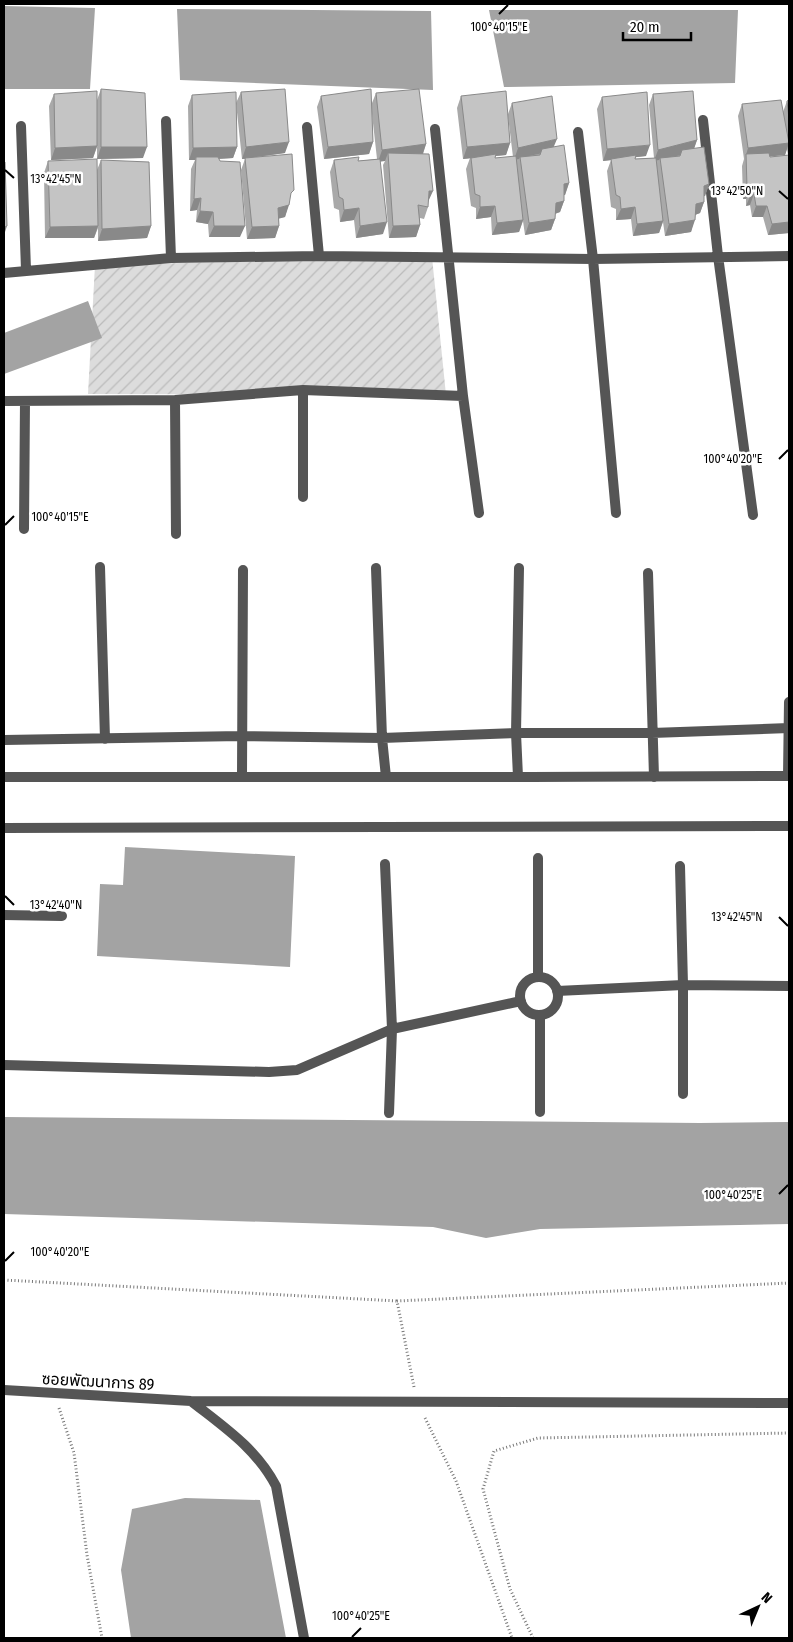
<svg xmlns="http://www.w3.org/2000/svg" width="793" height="1642" viewBox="0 0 793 1642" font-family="'Fira Sans Condensed','Noto Sans Thai',sans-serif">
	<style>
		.garden { fill: url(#garden-furrows) }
		.water { fill: #a3a3a3 }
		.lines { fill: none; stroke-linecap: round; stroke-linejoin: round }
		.path { stroke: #777; stroke-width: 3; stroke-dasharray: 1 2.5; stroke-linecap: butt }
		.street { stroke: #555; stroke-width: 10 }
		.wall { fill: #a9a9a9; fill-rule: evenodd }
		.shaded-wall { fill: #898989 }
		.building { fill: #c4c4c4; stroke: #898989 }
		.ticks { fill: none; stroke: #000; stroke-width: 2 }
		.labels { text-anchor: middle; stroke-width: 5; stroke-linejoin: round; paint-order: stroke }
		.street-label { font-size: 16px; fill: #000; stroke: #fff }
		.ticks-label { font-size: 12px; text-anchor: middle; fill: #000; stroke: #fff; stroke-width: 5; stroke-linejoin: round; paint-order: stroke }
	</style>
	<defs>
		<pattern id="garden-furrows" width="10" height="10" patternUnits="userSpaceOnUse" patternTransform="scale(1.25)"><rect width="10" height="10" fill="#dcdcdc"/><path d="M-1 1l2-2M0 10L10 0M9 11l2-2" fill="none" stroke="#bbb"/></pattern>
	</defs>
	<rect width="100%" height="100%" fill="#fff"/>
	<path class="garden" d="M432 257 446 395 88 394 95 265Z"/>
	<path class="water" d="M4 6 95 8 90 89H4Z
		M177 9 431 11 433 90 180 80Z
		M489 10H738L735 83 504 87Z
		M88 301 102 338 4 374V333Z
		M125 847 295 856 290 967 97 956 100 884 123 885Z
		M4 1117 700 1123 789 1122V1224L540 1229 486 1238 433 1227 4 1214Z
		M185 1498 260 1500 286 1638H131L121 1570 132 1509Z"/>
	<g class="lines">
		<path class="path" d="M4 1280 397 1301
			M414 1387 397 1301 789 1283
			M59 1408 74 1453 87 1555 102 1638
			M425 1418 456 1481 512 1638
			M533 1638 510 1589 483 1489 494 1451 538 1438 789 1433"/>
		<path class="street" d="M703 120 718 256 753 515
			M166 121 171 258
			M21 126 26 270
			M307 127 319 256
			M435 129 463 396 479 513
			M578 132 593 259 616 513
			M4 273 171 258 319 256 593 259 789 256
			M175 400 176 534
			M4 401 175 400 303 390 463 396
			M303 497V390
			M24 529 25 401
			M100 567 105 739
			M376 568 382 738 386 777
			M648 573 654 777
			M4 740 241 736 382 738 516 733H652L789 728
			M242 776 243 570
			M788 776 789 702
			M4 777H531L789 776
			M518 777 516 733 519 568
			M4 828 789 826
			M538 858V977
			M385 864 392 1029 389 1113
			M680 866 683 985V1094
			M4 915 62 916
			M520 996a19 19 0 1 1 38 0a19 19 0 1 1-38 0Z
			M557 991 683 985 789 986
			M540 1015V1112
			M4 1065 269 1072 297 1070 392 1029 521 1001
			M4 1390 191 1401 789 1403
			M191 1401C224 1427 256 1448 276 1486L304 1638"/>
	</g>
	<path class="wall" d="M101 89 143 158 97 159V147L93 158 51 160 49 106 54 94 97 100Z
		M241 92 285 153 250 158 289 202 285 217 279 218V226L275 238 247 239 241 170 245 159H242L236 103Z
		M376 93 426 144 423 154 428 207 424 219 420 218V225L416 237 389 238 383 165 385 161H380L383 234 356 238 354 220 340 222 339 210 334 208 330 172 334 160 358 161 377 159 372 114 373 142 369 154 324 159 317 107 321 96 372 103Z
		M653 94 697 140 694 148 709 184 705 196H704V202L700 213 695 215 691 232 665 236 663 222 659 233 633 236 631 219 616 220V209L611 207 607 171 611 160 603 161 597 109 602 97 646 156 636 157 635 159 654 158 649 105Z
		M192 95 237 147 233 158 219 159 240 237H209L208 224 196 222 197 210 190 211 191 169 195 160H189L188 106Z
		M461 96 508 114 512 103 554 147 569 183 565 195H564V201L560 212 555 214V219L551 230 525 235 523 221 519 232 492 235 491 217 476 219V208L471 206 466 169 470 158 463 159 457 108ZM508 116 513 157 495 158V156L506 155 510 143Z
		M789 100V155H788L787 149 785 155 770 156V157L789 155V233L768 235 763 217H752L750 205 746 206V199H743L742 166 744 159 738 116 742 104 783 112 787 101Z
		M101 160 151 226 147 238 98 241V228L94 238H45L44 173 48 161 97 170Z"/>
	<path class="shaded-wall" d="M557 139 552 151 520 158V157L519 159 514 160 518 148Z
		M697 140 693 152 660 160V158L659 160 654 161 658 150Z
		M289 142 285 153 242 159 246 147Z
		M373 142 369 154 324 159 328 147Z
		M510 143 506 155 463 159 467 147Z
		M789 143 785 155 746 159V155L748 148Z
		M426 144 422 156 388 153 385 161 378 162 382 150Z
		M650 145 646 156 603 161 607 149Z
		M97 146 93 158 51 160 55 148Z
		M101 147H147L143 158 97 159Z
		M237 147 233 158 196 160V157L195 160H189L193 148Z
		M569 183 565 195 560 196 564 184Z
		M709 184 705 196 700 197 704 186Z
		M747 187H751L746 199H743Z
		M429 191H433L428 202Z
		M751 194H754L750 205 746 206Z
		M201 198 197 210 190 211 194 199Z
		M564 201 560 212 551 215 556 203Z
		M704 202 700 213 692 216 696 204Z
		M289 205 285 217 274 220 278 208Z
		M495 206 491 217 476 219 480 207Z
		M756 206H767L763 217H752Z
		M635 207 631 219 616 220 621 209Z
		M359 208 354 220 340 222 344 210Z
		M200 211 213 212 208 224 196 222Z
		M555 219 551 230 525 235 529 223Z
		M523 220 519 232 492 235 497 223Z
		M695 220 691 232 665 236 669 224Z
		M663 221 659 233 633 236 637 224Z
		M387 222 383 234 356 238 360 226Z
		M789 222V233L768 235 772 224Z
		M420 225 416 237 389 238 393 226Z
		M7 226 4 235V227Z
		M98 226 94 238H45L50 227Z
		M151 226 147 238 98 241 102 229Z
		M214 226H245L240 237H209Z
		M279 226 275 238 247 239 252 227Z"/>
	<path class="building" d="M101 89 145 93 147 147H101Z
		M285 89 289 142 246 147 241 92Z
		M371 89 373 142 328 147 321 96Z
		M419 89 426 144 382 150 376 93Z
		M97 91V146L55 148 54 94Z
		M506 91 510 143 467 147 461 96Z
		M693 91 697 140 658 150 653 94Z
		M236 92 237 147 193 148 192 95Z
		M647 92 650 145 607 149 602 97Z
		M552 96 557 139 518 148 512 103Z
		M781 100 789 143 748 148 742 104Z
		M789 100V119L787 101Z
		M564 145 569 183 564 184V201L556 203 555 219 529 223 520 157 540 155 542 149Z
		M704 147 709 184 704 186V202L696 204 695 220 669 224 660 158 680 156 682 150Z
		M388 153 429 154 433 191H429L428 207 418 205 420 225 393 226Z
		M769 153 770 157 789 155V222L772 224 767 206H756L754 194H751V187H747L746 154Z
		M292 154 294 190 291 193 289 205 278 208 279 226 252 227 245 158Z
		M496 154 495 158 516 156 523 220 497 223 495 206 480 207V196L475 194 471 158Z
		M636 155 635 159 656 158 663 221 637 224 635 207 621 209 620 197 616 195 611 159Z
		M196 157H218L220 161 240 162 245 226H214L213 212 200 211 201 198 194 199Z
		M359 157 358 161 380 159 387 222 360 226 359 208 344 210 343 199 339 197 334 160Z
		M97 159 98 226 50 227 48 161Z
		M101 160 149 162 151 226 102 229Z
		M4 162H5L7 226 4 227Z"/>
	<path class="ticks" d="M499 14 508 5M5 170 14 178M779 191 788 199M779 459 788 450M5 525 14 516M5 896 14 905M779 917 788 926M779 1194 788 1185M5 1261 14 1252M352 1637 361 1628"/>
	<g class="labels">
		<g class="street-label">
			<text transform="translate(98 1381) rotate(3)" y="6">ซอยพัฒนาการ 89</text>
		</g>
	</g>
	<g class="ticks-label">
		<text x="499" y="31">100°40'15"E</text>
		<text x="56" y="183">13°42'45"N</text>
		<text x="737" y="195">13°42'50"N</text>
		<text x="733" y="463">100°40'20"E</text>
		<text x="60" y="521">100°40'15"E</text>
		<text x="56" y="909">13°42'40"N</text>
		<text x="737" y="921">13°42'45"N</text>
		<text x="733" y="1199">100°40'25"E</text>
		<text x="60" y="1256">100°40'20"E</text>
		<text x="361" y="1620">100°40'25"E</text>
	</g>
	<rect width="793" height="1642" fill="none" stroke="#000000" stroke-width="10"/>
	<g transform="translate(758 1607) rotate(44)" stroke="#ffffff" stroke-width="4" paint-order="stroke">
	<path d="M0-4L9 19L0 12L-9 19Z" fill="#000000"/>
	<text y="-8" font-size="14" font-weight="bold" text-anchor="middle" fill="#000000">N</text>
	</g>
	<path d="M623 32v8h68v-8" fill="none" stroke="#000000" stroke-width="2.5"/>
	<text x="630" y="32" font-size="15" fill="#000000" stroke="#ffffff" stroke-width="4" paint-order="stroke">20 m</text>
</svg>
